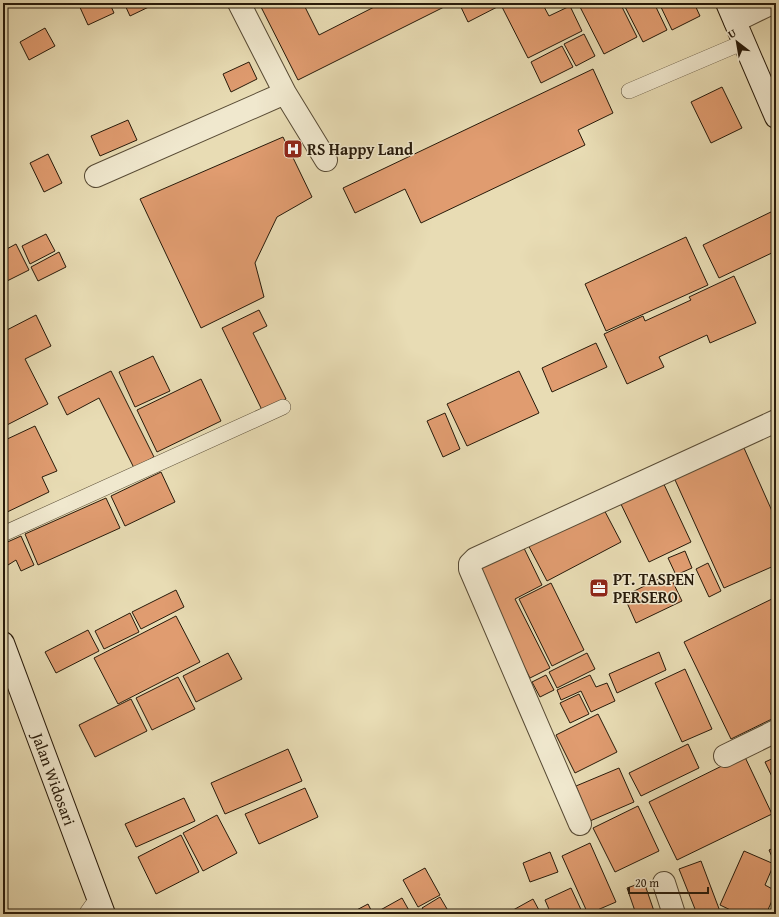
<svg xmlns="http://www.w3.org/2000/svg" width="779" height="917" viewBox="0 0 779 917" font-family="'Gentium Book Plus',serif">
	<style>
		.building { fill: #e09c70; stroke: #271a0a }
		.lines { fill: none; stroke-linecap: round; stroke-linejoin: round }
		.lane-casing { stroke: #574a34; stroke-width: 16 }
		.street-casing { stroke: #574a34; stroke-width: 24 }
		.secondary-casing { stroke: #271a0a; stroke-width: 24 }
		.lane { stroke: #f0e8ce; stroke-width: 15 }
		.street { stroke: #f0e8ce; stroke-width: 22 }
		.secondary { stroke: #f0e8ce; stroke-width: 22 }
		.labels { text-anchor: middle; stroke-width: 3; stroke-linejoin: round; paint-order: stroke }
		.poi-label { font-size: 16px; font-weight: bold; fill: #271a0a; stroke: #f0e8ce; text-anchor: start }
		.street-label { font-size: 16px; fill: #271a0a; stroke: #f0e8ce }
	</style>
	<rect width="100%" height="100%" fill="#e8dcb4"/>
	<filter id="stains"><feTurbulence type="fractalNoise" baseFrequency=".005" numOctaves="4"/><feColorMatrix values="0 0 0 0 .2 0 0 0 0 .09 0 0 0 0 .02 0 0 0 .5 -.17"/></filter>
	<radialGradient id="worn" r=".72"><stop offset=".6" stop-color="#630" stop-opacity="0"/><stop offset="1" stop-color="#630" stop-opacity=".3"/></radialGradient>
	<path class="building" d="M78 3H113L110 4 114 13 88 25Z
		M124 3H157L130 16Z
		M264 3H303L319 35 382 3H452L298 80 260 5Z
		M459 3H542L549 16 570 6 582 31 528 58 501 5 468 22Z
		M578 3H620L637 37 604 54Z
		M623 3H654L667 30 643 42Z
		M659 3H694L700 16 672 30Z
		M45 28 55 46 29 60 20 42Z
		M584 34 595 56 576 66 564 44Z
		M562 46 573 67 541 83 531 62Z
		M249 62 257 79 231 92 223 74Z
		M593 69 613 113 578 130 585 145 421 223 405 189 355 213 343 188Z
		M722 87 742 128 711 143 691 102Z
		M128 120 137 140 100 156 91 136Z
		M283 137 312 197 277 217 255 263 264 297 201 328 140 199Z
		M48 154 62 183 44 192 30 163Z
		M775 210 776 213V251L719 278 703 245Z
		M46 234 55 251 30 264 22 246Z
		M686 237 708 285 606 331 585 284Z
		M16 244 29 270 3 283V251Z
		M59 252 66 267 38 281 31 267Z
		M734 276 756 323 710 343 707 335 659 357 664 367 627 384 604 334 643 316 645 321 691 300 689 297Z
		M259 310 267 326 253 333 286 399 262 410 222 328Z
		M36 315 51 346 25 359 48 404 3 427V332Z
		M596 343 607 367 552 392 542 368Z
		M153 356 170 391 135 407 119 372Z
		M111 371 154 457 134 468 99 398 67 415 58 397Z
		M519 371 539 413 467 446 447 404Z
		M201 379 221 421 157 452 137 410Z
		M445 413 460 449 443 457 427 421Z
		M35 426 57 471 42 477 49 492 3 514V441Z
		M740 439 776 520V565L724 588 671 471Z
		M161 472 175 502 125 526 111 496Z
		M661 478 691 542 649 562 618 498Z
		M106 498 120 528 38 565 25 534Z
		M600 502 621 542 547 581 526 541Z
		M21 536 34 565 21 571 16 560 8 565 3 554V544Z
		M521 542 542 585 515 599 550 668 530 678 473 567Z
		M685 551 692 568 676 575 668 558Z
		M708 563 721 591 709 597 696 569Z
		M669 574 682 601 636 623 624 596Z
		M551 583 584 650 552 666 519 599Z
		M176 590 184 607 141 629 132 612Z
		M776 597V717L731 739 684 642Z
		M130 613 139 632 104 649 95 631Z
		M176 616 200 662 118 704 94 658Z
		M88 630 99 651 56 673 45 652Z
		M659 652 666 670 617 693 609 674Z
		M228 653 242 679 196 702 183 676Z
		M587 653 595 669 557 688 549 672Z
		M685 669 712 729 682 742 655 683Z
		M546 675 554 690 540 697 532 682Z
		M590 675 596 687 607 683 615 701 591 712 581 691 561 700 557 690Z
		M178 677 195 709 152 730 136 698Z
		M579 694 589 714 570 723 560 703Z
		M131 699 147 731 95 757 79 725Z
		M598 714 617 752 575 773 556 735Z
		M688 744 699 768 641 796 629 773Z
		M288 749 302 781 225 814 211 783Z
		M744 755 772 814 677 860 649 802Z
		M776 757V785L765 762Z
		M619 768 634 802 590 821 576 786Z
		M305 788 318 817 259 844 245 814Z
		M184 798 195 821 136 847 125 824Z
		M638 806 659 851 615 872 593 828Z
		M217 815 237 853 203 871 183 833Z
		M181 835 199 872 156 894 138 857Z
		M590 843 616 902 588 914 562 856Z
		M776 847V866L769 850Z
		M744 851 774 864 765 885 776 891V892L766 914H760L753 911 752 914H739L720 905Z
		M550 852 558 872 530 882 523 863Z
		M701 861 721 914H697L679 869Z
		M425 868 440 895 418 907 403 880Z
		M644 882 655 914H636L627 888Z
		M571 888 583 914H551L545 900Z
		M440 897 450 914H426L422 908Z
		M402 898 411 914H375V913Z
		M533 899 541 914H506Z
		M368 904 373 914H349Z"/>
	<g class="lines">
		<defs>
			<path id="lane" d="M629 91 744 42
				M3 534 283 407
				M86 914 98 897"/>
			<path id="street" d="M239 3 285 93 326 160
				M735 21 772 3
				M96 176 285 93
				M725 756 776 731
				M580 824 470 569V564L475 559 776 421
				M664 883 674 914"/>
			<path id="secondary" d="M727 3 776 117
				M3 643 104 914"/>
		</defs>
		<use href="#lane" class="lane-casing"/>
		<use href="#street" class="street-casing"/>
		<use href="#secondary" class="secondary-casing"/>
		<use href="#lane" class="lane"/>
		<use href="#street" class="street"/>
		<use href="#secondary" class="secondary"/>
	</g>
	<defs>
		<symbol id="hospital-square" viewBox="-11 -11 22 22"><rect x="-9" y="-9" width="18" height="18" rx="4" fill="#8f2418" stroke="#f0e8ce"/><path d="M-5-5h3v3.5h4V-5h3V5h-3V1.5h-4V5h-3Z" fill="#fff"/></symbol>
		<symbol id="office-square" viewBox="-11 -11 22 22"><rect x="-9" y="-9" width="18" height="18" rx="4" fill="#8f2418" stroke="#f0e8ce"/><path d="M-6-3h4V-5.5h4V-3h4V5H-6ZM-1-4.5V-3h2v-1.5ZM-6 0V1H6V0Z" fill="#fff"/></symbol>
	</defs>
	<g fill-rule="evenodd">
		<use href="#hospital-square" x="282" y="138" width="22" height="22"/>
		<use href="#office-square" x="588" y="577" width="22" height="22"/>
	</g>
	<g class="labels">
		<g class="poi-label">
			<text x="307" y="155">RS Happy Land</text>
			<text x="613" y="585">PT. TASPEN<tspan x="613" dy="18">PERSERO</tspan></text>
		</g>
		<g class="street-label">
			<text transform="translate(54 779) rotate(70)" y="6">Jalan Widosari</text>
		</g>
	</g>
	<rect width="779" height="917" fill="none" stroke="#e8dcb4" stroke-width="16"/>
	<rect x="4" y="4" width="771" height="909" fill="none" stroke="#271a0a" stroke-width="2"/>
	<rect x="8" y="8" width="763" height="901" fill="none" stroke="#271a0a"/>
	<g transform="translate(737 42) rotate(329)" stroke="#f0e8ce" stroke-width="3" paint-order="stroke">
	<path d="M0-3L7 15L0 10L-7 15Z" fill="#271a0a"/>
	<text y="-6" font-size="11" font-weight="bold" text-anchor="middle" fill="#271a0a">U</text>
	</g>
	<path d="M629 887v6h79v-6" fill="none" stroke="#271a0a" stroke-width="2"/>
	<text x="635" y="887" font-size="12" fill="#271a0a" stroke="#f0e8ce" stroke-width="3" paint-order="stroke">20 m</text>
	<rect width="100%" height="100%" filter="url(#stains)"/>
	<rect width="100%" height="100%" fill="url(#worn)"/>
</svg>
